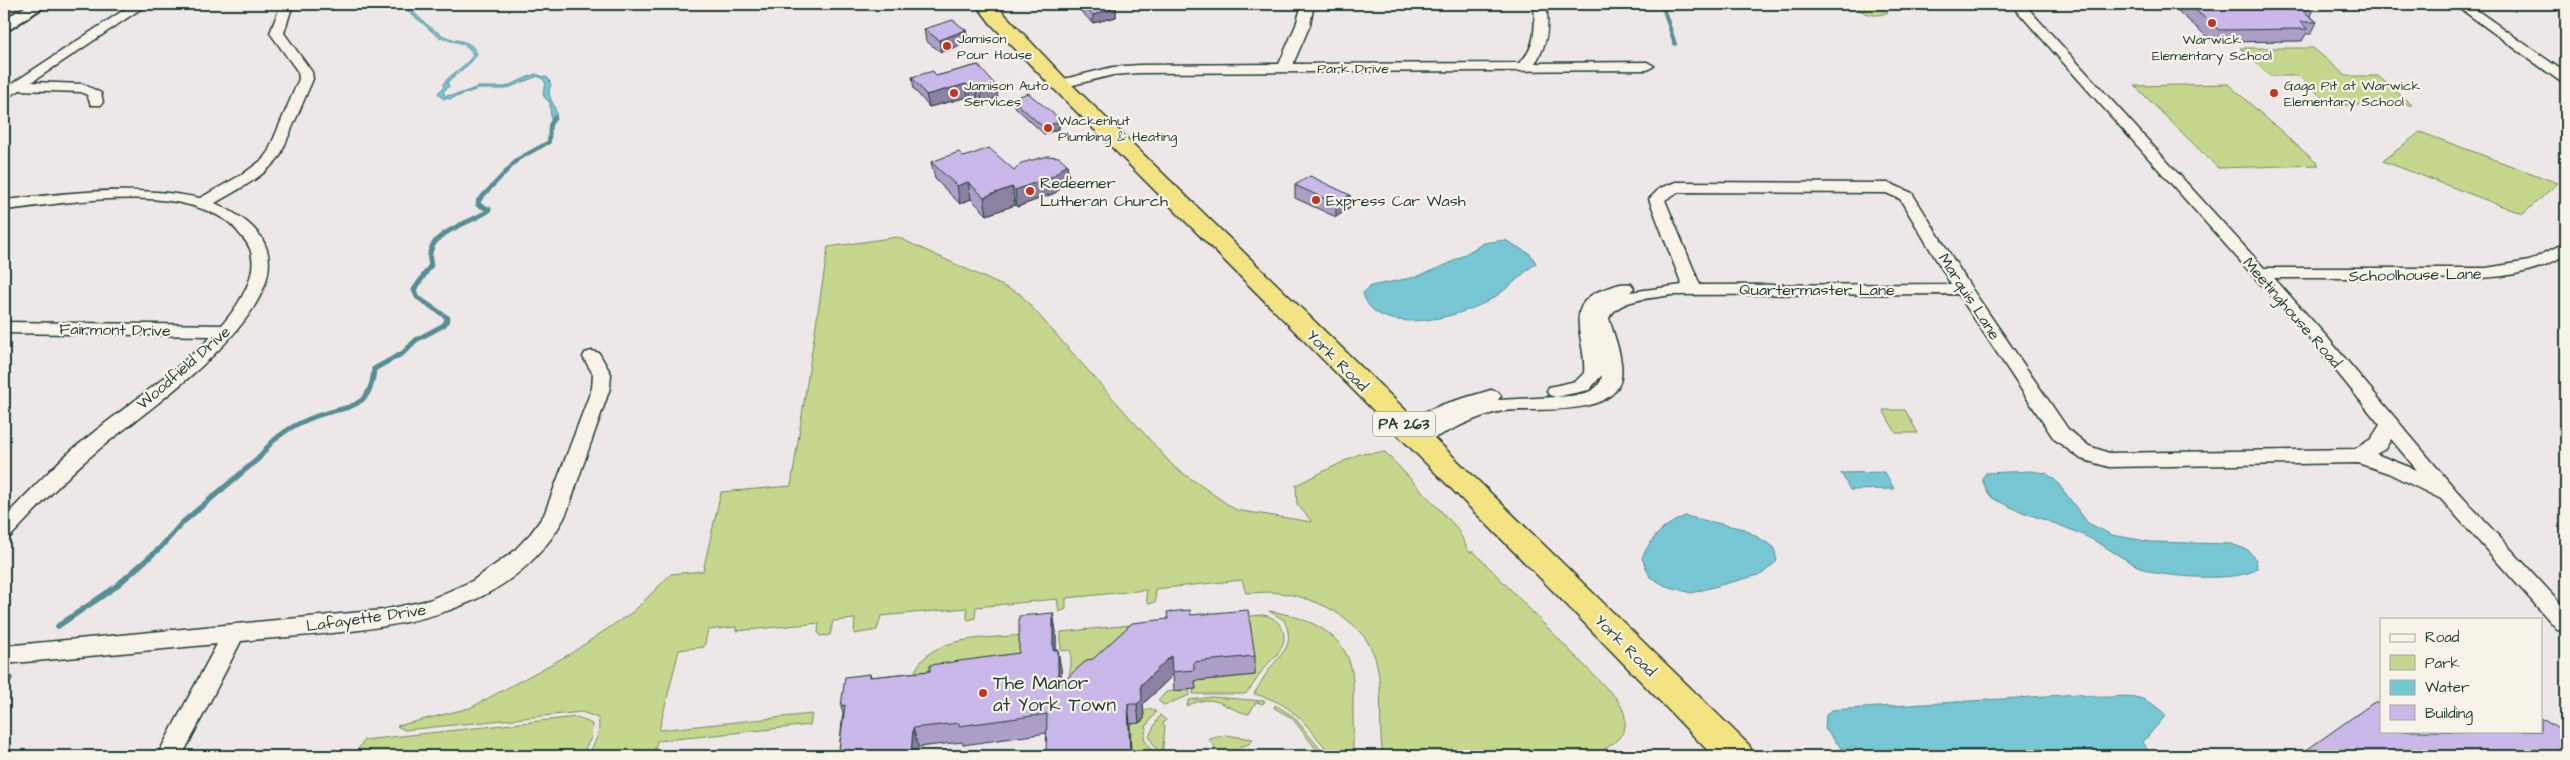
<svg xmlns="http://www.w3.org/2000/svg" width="2570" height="760" viewBox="0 0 2570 760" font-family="'Architects Daughter',sans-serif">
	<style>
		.green { fill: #c5d78c; stroke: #728a60 }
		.water { fill: #77c6d3; stroke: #548f93 }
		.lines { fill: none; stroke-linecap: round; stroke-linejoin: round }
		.stream-far2 { stroke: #548f93; stroke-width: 4 }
		.stream-far1 { stroke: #548f93; stroke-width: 5 }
		.stream { stroke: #548f93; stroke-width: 5.5 }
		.minor-casing { stroke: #1f3d34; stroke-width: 3 }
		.tertiary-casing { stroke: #1f3d34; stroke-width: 4 }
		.trunk-casing { stroke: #1f3d34; stroke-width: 3 }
		.minor { fill: #f7f3e8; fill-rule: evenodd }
		.tertiary { fill: #f7f3e8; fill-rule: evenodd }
		.trunk { fill: #f4e382; fill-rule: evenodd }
		.wall { fill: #ad9ec8; stroke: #1f3d34 }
		.shaded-wall { fill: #8d81a3; stroke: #1f3d34 }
		.building { fill: #c9b8e9; stroke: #1f3d34 }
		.poi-dot { fill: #c8321e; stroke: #f7f3e8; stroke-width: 2 }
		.labels { text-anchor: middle; stroke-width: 4.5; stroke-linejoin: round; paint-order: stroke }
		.far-poi-label { font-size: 14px; fill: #1f3d34; stroke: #f7f3e8; text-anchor: start }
		.far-street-label { font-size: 14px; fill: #1f3d34; stroke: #f7f3e8 }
		.shield { fill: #f7f3e8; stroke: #60746a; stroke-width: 1 }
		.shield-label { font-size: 15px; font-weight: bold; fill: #1f3d34 }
		.poi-label { font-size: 16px; fill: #1f3d34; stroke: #f7f3e8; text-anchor: start }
		.street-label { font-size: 16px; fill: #1f3d34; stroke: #f7f3e8 }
		.near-poi-label { font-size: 19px; fill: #1f3d34; stroke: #f7f3e8; text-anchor: start }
	</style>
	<rect width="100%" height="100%" fill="#eee7e8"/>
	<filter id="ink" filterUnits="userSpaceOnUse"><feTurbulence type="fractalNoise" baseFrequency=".02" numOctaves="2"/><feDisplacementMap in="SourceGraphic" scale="10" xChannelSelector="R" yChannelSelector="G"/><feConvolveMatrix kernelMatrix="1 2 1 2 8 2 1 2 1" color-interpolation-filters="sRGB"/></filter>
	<g filter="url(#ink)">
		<path class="green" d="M1864 5 1881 6 1888 12C1879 17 1865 16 1858 8Z
			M2240 48H2313L2346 76H2378L2412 105H2330L2299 76H2270Z
			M2228 84 2319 165 2218 168 2135 86Z
			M2420 132 2558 183 2523 214 2383 161Z
			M897 237 1020 294 1174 467 1236 510 1312 522 1297 504 1296 485 1359 454 1385 452 1457 528 1469 552H1474L1616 698C1638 729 1618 743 1592 756H1385L1382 750C1379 722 1383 692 1377 665 1368 622 1320 598 1280 593 1269 591 1257 593 1246 593L1242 580 1155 589 1156 601 1150 604 1147 602 1146 590 1066 598V609L1059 612 1057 599 976 607 975 618 969 620 967 619V608L881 616 877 630 854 634 855 619 833 621 830 635 820 636 818 633 819 623 736 631V627L708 630 704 647 679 650 659 730 812 714 810 725 657 741 653 756H588C594 743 602 732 598 718L582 712 405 730 397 726 470 708 570 654 634 611 671 574 703 571 721 492 791 486 828 247Z
			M1883 410H1905L1918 433H1896Z
			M1269 611C1302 616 1342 630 1351 667 1354 681 1353 695 1353 710 1353 725 1354 741 1352 756H1333C1306 727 1297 704 1254 694 1259 686 1263 678 1268 671 1282 652 1296 646 1284 620Z
			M1263 615C1280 617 1290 635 1280 650 1276 657 1269 662 1264 668 1257 677 1254 686 1245 694H1193L1195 681 1255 675 1239 617Z
			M1201 618 1081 683 1069 674 1071 667V650L1061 651V632Z
			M1023 635 1022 672 913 688C914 682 914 674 916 669 934 634 990 639 1023 635Z
			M1189 689 1190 695 1164 705 1158 701 1166 692Z
			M1212 697 1265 701 1263 704 1256 702 1249 714C1223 709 1217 691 1187 706L1189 700Z
			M1275 705 1293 716 1326 756H1299L1316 749 1292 718 1274 708Z
			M1150 708 1156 712 1147 725 1144 739 1155 756H1132L1128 721Z
			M1160 715 1166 720 1162 724 1165 726 1162 756H1160L1149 736Z
			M577 717 592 724 591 738 581 756H354L364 740Z
			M1225 735 1253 739 1249 744 1239 747 1229 756H1222L1209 739Z"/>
		<path class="water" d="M404 4H409C412 14 434 31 444 36 456 42 472 39 477 54 471 66 456 72 447 83L449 86 443 92 446 96 459 94 478 87H505L535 74 548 78 551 85C544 97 559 106 556 120H551L550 103 544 97 543 91 546 85 544 80 538 76 505 89H478L450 99 442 98 438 93 444 87 443 84C451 73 467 66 473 55 468 40 451 43 439 37 432 32 427 27 420 21 414 16 407 13 404 4Z
			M1505 240 1530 254 1536 263C1520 276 1505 292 1488 301 1458 318 1374 339 1363 293L1371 286 1416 277 1448 264 1484 243Z
			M2031 471 2046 473 2056 481 2088 523 2112 535 2151 542 2231 544 2248 550 2256 560 2257 568C2243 582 2176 577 2156 573 2131 567 2108 546 2085 536 2056 522 2024 515 1996 500 1988 497 1984 485 1982 478L1986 473Z
			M1885 472 1894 489 1850 490 1841 473Z
			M1685 516 1744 529 1774 547 1777 561 1762 574 1691 593 1666 586 1650 577 1642 558C1651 537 1664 525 1685 516Z
			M2078 694C2117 705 2131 682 2166 715L2143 742 2151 756H1848L1825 729 1826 715 1832 710Z"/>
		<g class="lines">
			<path class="stream-far2" d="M1662 4 1675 44
				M478 201 518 159 549 142 550 125 555 117"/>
			<path class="stream-far1" d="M265 450C277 435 295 424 314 417 345 405 371 412 374 369L403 353 416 340 444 325 448 318 417 297 414 290 431 265C421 233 468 225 488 211L489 209 478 205 479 200"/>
			<path class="stream" d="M58 626 114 588 160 548 182 523 258 459 266 449
				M4 684 10 678"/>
			<defs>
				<path id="minor" d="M133 4H148L32 82 83 84 101 93 103 102 101 105H91L87 95 81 92 20 90 4 99V89Z
					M281 4H293L284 33 312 72 313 79 280 156C263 178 239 189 215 203 236 213 260 227 267 250 287 318 142 413 97 451 66 476 39 507 11 536L4 539V518C26 495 48 471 72 450 118 411 168 379 212 336L4 333V322L222 325C240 304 267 264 243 238 238 232 233 225 227 221 169 183 70 203 4 210V200C69 193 135 184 200 198L243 174 262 160 268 152 299 79 298 72 270 33Z
					M1302 4H1314L1310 25 1293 64 1519 63C1537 48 1535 25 1534 4H1546C1549 25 1548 45 1535 63L1647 62 1654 66 1647 70 1139 73 1113 75 1061 88 1054 84 1056 81 1113 67 1139 65 1279 64 1296 25Z
					M2011 4H2024L2264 268H2486L2529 261 2566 242V254C2519 285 2458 278 2403 278 2360 278 2317 278 2274 278L2327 337 2455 489 2566 609V633L2558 630 2441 499 2388 473 2358 463 2109 467 2081 459 2054 439 1958 294 1671 295C1651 299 1620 298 1609 318 1614 336 1624 359 1621 378 1614 419 1532 407 1503 411 1473 416 1446 435 1417 444L1410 442 1407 437 1410 433 1400 432 1397 427 1400 422 1444 404 1491 390 1498 392 1501 396 1498 400 1556 397 1549 395 1547 391 1549 387 1576 381 1584 373C1587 340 1560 303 1605 289 1614 286 1622 282 1631 284L1634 288 1630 292 1682 285 1649 199 1660 188 1676 182 1889 183 1912 193 1972 289 2068 429 2089 446 2109 453 2355 449 2371 439 2380 425 2315 345ZM1678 192 1886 193 1900 199 1951 284 1700 285 1665 200ZM1602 375C1601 395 1572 396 1556 397L1589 390ZM2391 439 2417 470 2376 454 2385 449Z
					M2454 4H2468L2566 73V83L2561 82Z
					M592 351 599 353 611 374 610 388C600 418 589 447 579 477 574 491 570 507 563 520 499 633 354 630 241 641L182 756H157L217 644 4 664V646L383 610 429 600 472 581 513 552 531 533 544 515 592 388 593 374 583 357 585 353Z"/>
				<path id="tertiary" d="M30 4H48L10 29 4 31V19Z"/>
				<path id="trunk" d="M976 4H995L1066 79 1749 745 1754 756H1713L1566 604 1052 87 991 24Z"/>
			</defs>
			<use href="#minor" class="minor-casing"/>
			<use href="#tertiary" class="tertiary-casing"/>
			<use href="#trunk" class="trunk-casing"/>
			<use href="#minor" class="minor"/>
			<use href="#tertiary" class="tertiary"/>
			<use href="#trunk" class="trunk"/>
		</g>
		<path class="wall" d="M644 4H735L734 5 727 7 701 8 700 5H645Z
			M1077 4H1110L1116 8V17L1093 23 1077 8Z
			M2170 4H2315L2310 16 2317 22 2311 34H2306L2302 41 2213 42Z
			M924 29 966 30 968 43 941 52 926 41Z
			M978 65 998 98 982 103 978 98 971 100 968 97 929 107 914 89 912 77 936 76Z
			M1012 99 1061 125 1059 126V129L1044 134 1013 105Z
			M964 157 1014 170 1067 164 1069 181 1055 193 1017 207 1015 205 987 215 971 199 960 204 935 179 931 162Z
			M1295 185 1350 195V208L1336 217 1295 198Z
			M1053 613 1056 632V650L1061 669V683L1093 659 1168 619 1191 615 1255 656V675L1195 681 1196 689 1174 691 1173 675 1143 704 1144 719 1139 723 1047 733 963 745 962 742 918 747 839 750 843 713 841 706 870 674 871 677 930 671 1019 653Z"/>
		<path class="shaded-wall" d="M726 4H735L734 5 727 7Z
			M1116 8V17L1093 23V15Z
			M966 30 968 43 941 52 939 40Z
			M966 84 968 97 929 107 926 95Z
			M976 85 978 98 971 100 969 87Z
			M996 86 998 98 982 103 980 90Z
			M1060 119 1061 125 1059 126V129L1044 134 1043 127 1056 120Z
			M1067 164 1069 181 1055 193 1017 207 1015 190Z
			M968 182 971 199 960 204 957 186Z
			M1012 187 1015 205 987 215 984 197Z
			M1350 195V208L1336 217V204Z
			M1053 613 1056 632V669L1053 650Z
			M1058 650 1061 669V705L1058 686Z
			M1171 656 1173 675 1143 704 1144 719 1139 723 1137 704 1141 685Z
			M1128 704 1130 723 1131 756H1130Z
			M913 728 918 747V756H911Z"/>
		<path class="building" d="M1080 4H1110L1116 8 1093 15Z
			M2188 4H2315H2294L2317 22H2300L2308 29 2219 30Z
			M953 20 966 30 939 40 924 29Z
			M978 65 996 86 980 90 976 85 969 87 966 84 926 95 912 77 933 71 936 76Z
			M1028 93 1060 119 1056 120 1059 122 1043 127 1012 99Z
			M989 148 1014 170 1021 163 1048 156 1059 157 1067 164 1053 176 1015 190 1012 187 984 197 968 182 957 186 931 162 959 152 964 157Z
			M1310 176 1350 195 1336 204 1295 185Z
			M1190 610 1191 615 1248 610 1255 656 1194 662V670L1172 672 1171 656 1141 685 1142 700 1137 704H1128L1130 756H1046L1047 714 959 726V723L913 728 911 756H830L831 751 839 750 845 705 841 706 845 677 870 674V677L930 671V665L1019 653V616L1053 613V650H1058V686L1087 660 1093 659 1132 623 1168 619 1167 612Z
			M2373 703H2381V731H2541V718L2566 734V756H2298Z"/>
	</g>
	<g class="poi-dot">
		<circle cx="2212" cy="23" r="5"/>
		<circle cx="947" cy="46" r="5"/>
		<circle cx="954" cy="93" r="5"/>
		<circle cx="2274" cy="93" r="5"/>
		<circle cx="1048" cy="128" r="5"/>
		<circle cx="1030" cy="191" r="5"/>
		<circle cx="1316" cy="200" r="5"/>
		<circle cx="983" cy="693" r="5"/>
	</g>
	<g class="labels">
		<g class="far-poi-label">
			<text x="957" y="43">Jamison<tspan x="957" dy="16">Pour House</tspan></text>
			<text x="2212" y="44" text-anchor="middle">Warwick<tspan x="2212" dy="16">Elementary School</tspan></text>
			<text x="964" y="90">Jamison Auto<tspan x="964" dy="16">Services</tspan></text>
			<text x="2284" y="90">Gaga Pit at Warwick<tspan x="2284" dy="16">Elementary School</tspan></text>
			<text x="1058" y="125">Wackenhut<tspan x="1058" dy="16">Plumbing &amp; Heating</tspan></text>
		</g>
		<g class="far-street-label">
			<text x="1353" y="73">Park Drive</text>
		</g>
		<rect class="shield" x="1373" y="411.5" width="62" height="25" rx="4"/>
		<g class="shield-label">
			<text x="1404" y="429">PA 263</text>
		</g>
		<g class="poi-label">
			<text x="1040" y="188">Redeemer<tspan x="1040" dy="18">Lutheran Church</tspan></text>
			<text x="1326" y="206">Express Car Wash</text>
		</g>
		<g class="street-label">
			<text transform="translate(2415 274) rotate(-1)" y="6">Schoolhouse Lane</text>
			<text x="1817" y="295">Quartermaster Lane</text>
			<text transform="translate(1970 296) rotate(57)" y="6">Marquis Lane</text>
			<text transform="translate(2293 312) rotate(49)" y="6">Meetinghouse Road</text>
			<text transform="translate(115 329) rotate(1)" y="6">Fairmont Drive</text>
			<text transform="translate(1338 360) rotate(45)" y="6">York Road</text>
			<text transform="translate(183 367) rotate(-41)" y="6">Woodfield Drive</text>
			<text transform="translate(366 617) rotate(-8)" y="6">Lafayette Drive</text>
			<text transform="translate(1626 645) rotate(45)" y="6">York Road</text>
		</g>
		<g class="near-poi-label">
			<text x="993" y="689">The Manor<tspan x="993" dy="22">at York Town</tspan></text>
		</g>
	</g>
	<rect width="2570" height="760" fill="none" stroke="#f7f3e8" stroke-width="20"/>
	<rect x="10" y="10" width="2550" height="740" fill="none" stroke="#1f3d34" stroke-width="2" filter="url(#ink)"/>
	<rect x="2380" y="618" width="162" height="115" fill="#f7f3e8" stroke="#a1aaa0"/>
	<rect x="2390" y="634" width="25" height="8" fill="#f7f3e8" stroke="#a1aaa0"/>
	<text x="2425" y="642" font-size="15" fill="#1f3d34">Road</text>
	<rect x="2390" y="655" width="25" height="15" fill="#c5d78c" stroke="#a1aaa0"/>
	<text x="2425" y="668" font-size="15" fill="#1f3d34">Park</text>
	<rect x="2390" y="680" width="25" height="15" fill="#77c6d3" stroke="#a1aaa0"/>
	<text x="2425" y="692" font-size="15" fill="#1f3d34">Water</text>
	<rect x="2390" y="705" width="25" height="15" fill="#c9b8e9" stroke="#a1aaa0"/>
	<text x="2425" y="718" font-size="15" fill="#1f3d34">Building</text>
</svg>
